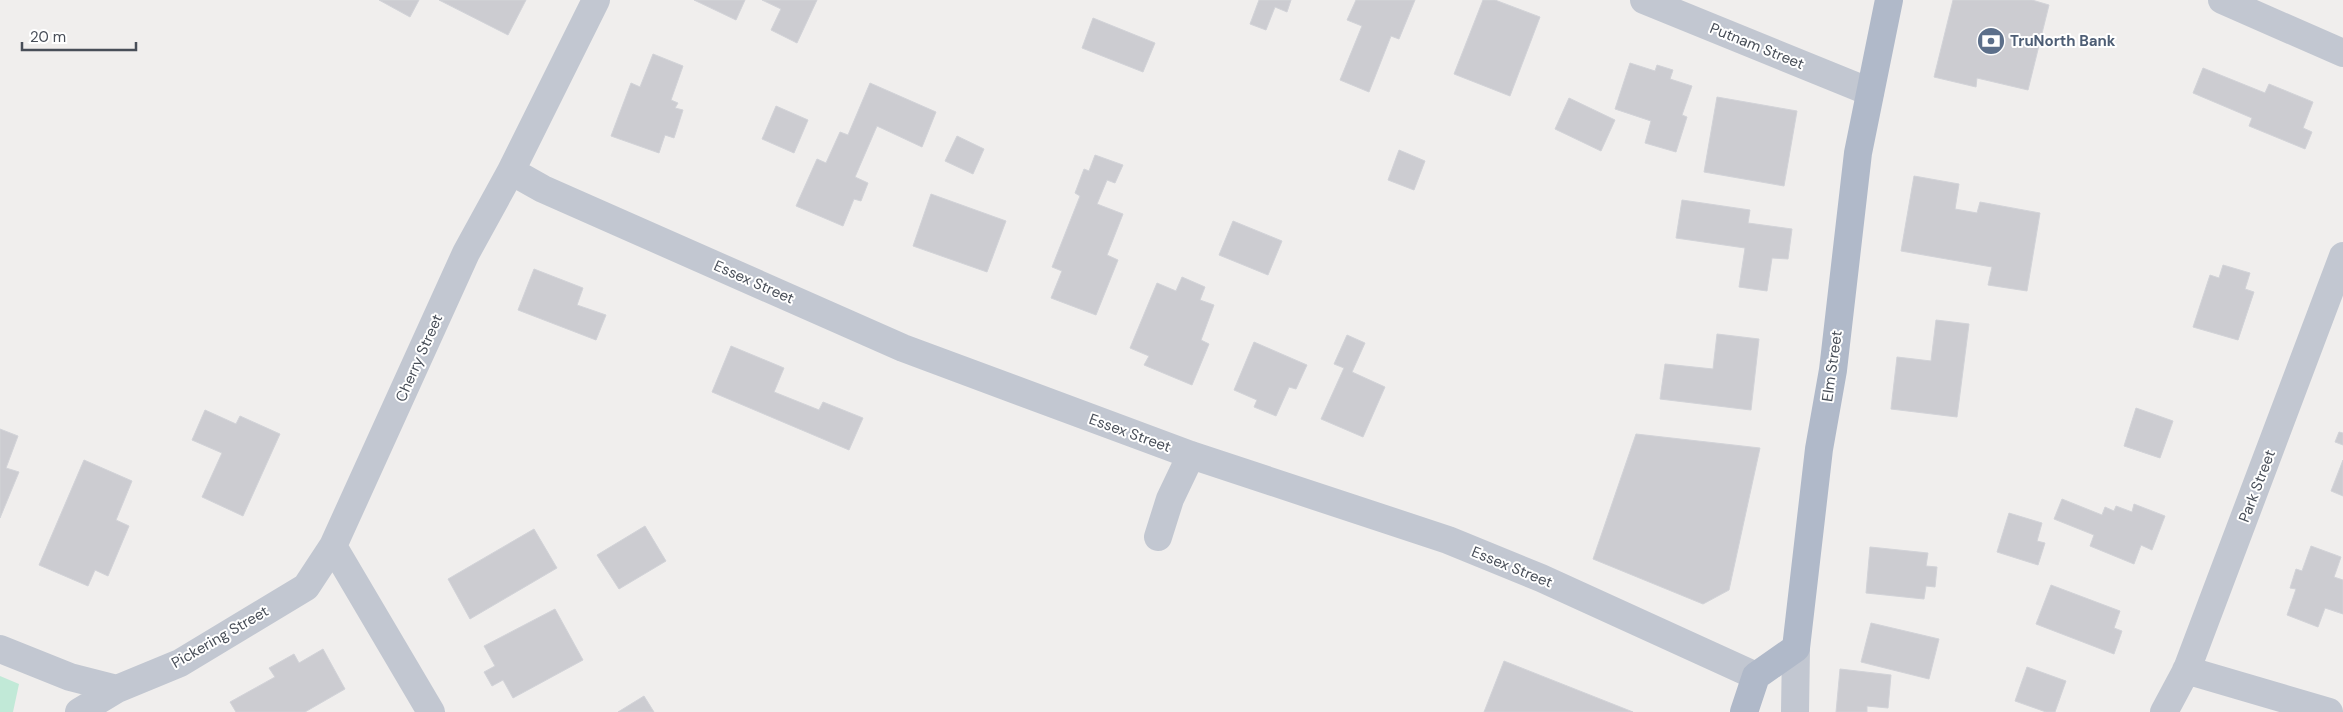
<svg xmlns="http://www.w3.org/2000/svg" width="2343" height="712" viewBox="0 0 2343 712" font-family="'DM Sans',sans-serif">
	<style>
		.green { fill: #c1e9d7 }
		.building { fill: #ccccd1; stroke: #d2d3d8 }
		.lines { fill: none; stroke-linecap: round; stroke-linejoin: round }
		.minor { stroke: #c2c7d1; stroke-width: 28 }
		.major { stroke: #b0b9c9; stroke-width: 28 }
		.labels { text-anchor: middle; stroke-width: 4; stroke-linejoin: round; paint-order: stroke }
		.service-label { font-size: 15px; font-weight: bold; fill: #4e5e75; stroke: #fff; text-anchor: start }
		.street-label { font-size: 15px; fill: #484e58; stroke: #fff }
	</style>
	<rect width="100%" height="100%" fill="#f0eeed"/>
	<path class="green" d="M0 676 19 684 13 712H0Z"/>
	<path class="building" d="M379 0H419L410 17Z
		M439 0H526L508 35Z
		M694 0H745L736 20Z
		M762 0H817L797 43 771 30 781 9Z
		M1259 0H1291L1287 12 1275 7 1266 30 1250 24Z
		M1356 0H1415L1399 39 1391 36 1369 92 1340 80 1362 26 1347 20Z
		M1483 0H1495L1540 17 1510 96 1454 74Z
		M1953 0H2032L2049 5 2028 90 1977 78 1976 87 1934 77Z
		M1093 18 1155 43 1143 72 1082 48Z
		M653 54 683 66 671 100 678 103 675 108 683 110 674 138 665 135 659 153 611 136 631 83 640 87Z
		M1630 63 1655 71 1657 65 1673 70 1670 79 1692 86 1682 115 1687 117 1676 152 1645 143 1651 121 1615 109Z
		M2203 68 2265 93 2269 84 2313 102 2303 128 2312 132 2305 149 2249 126 2252 118 2193 93Z
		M870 83 936 112 922 147 877 126 855 177 868 183 861 201 854 199 843 226 796 206 817 159 826 163 840 132 848 135Z
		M1717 97 1797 111 1784 186 1704 172Z
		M1569 98 1615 120 1601 151 1555 129Z
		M776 106 808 120 794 153 762 139Z
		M957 136 984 149 973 174 945 161Z
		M1399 150 1425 161 1414 190 1388 180Z
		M1095 155 1123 165 1115 183 1107 180 1097 204 1123 214 1107 255 1118 260 1096 315 1051 298 1062 271 1052 267 1080 196 1075 193 1084 169 1089 171Z
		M1914 176 1959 184 1955 209 1977 213 1980 202 2040 213 2027 291 1988 285 1992 267 1901 251Z
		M931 194 1006 221 987 272 913 246Z
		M1682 200 1750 210 1748 223 1792 229 1788 259 1772 258 1767 291 1739 287 1745 248 1676 238Z
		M1233 221 1282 241 1268 275 1219 255Z
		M2223 265 2250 273 2245 289 2254 292 2238 340 2193 327 2210 275 2219 278Z
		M534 269 583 288 577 305 606 315 596 340 518 310Z
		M1182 277 1205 287 1200 300 1214 305 1201 340 1209 344 1192 385 1144 365 1149 356 1130 348 1157 283 1176 291Z
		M1936 320 1969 324 1957 417 1891 409 1897 357 1931 361Z
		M1717 334 1759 339 1751 410 1660 399 1665 364 1713 369Z
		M1347 335 1365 343 1352 372 1385 387 1363 437 1321 419 1344 368 1334 364Z
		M1254 342 1307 365 1296 389 1289 387 1276 416 1254 407 1257 400 1234 390Z
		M731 346 784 368 774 392 819 410 823 402 863 418 849 450 712 392Z
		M2136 408 2173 421 2160 458 2124 446Z
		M205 410 236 424 240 416 280 434 243 516 202 497 222 453 192 440Z
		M0 429 18 436 6 468 19 472 0 518Z
		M2339 432 2343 433V445L2335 442Z
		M1636 434 1760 448 1729 590 1703 604 1593 559Z
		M84 460 132 481 116 520 129 526 108 576 95 570 88 586 39 565Z
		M2343 460V496L2331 491Z
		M2062 499 2102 515 2105 507 2114 511 2116 506 2132 512 2134 504 2165 516 2152 550 2141 545 2134 564 2090 546 2094 535 2054 519Z
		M2009 513 2042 523 2037 541 2045 543 2038 565 1997 552Z
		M645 526 666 561 619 589 597 555Z
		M534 529 557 568 470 619 448 579Z
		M2311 546 2341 557 2334 577 2343 580V614L2325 608 2318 627 2287 615 2296 589 2290 588 2296 569 2302 571Z
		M1870 547 1928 553 1926 566 1937 567 1935 587 1926 586 1924 599 1866 593Z
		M2051 585 2120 611 2114 628 2122 631 2114 654 2036 624Z
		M555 609 583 660 513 698 503 680 492 686 484 672 495 666 484 646Z
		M1871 623 1939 639 1929 679 1861 662Z
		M323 649 345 689 305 712H236L230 702 275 677 269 668 294 654 299 663Z
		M1504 661 1633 712H1484Z
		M2027 667 2066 681 2055 712H2046L2015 701Z
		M1840 669 1891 675 1888 708 1867 706V712H1836Z
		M644 696 654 712H618Z"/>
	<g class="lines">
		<path class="minor" d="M1644 0 1870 92
			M2222 0 2343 53
			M511 171 543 189 903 348 1191 455 1448 540 1541 578 1756 676
			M1158 537 1170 499 1191 455
			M0 649 70 677 117 689 180 663 306 587 333 546
			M2186 670 2329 712
			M79 712 117 689
			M431 712 333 546 466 253 511 171 596 0
			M1795 712 1796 648
			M2164 712 2187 669 2343 256"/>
		<path class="major" d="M1744 712 1756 676 1796 648 1819 449 1833 370 1858 153 1889 0"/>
	</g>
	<defs>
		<symbol id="bank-disc" viewBox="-11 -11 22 22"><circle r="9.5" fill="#5c6f8a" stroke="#fff"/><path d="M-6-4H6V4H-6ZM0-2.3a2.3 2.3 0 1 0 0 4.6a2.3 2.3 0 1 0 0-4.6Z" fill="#fff"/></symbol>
	</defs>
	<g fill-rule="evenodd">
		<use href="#bank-disc" x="1975" y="25" width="32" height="32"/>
	</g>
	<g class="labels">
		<g class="service-label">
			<text x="2010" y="46">TruNorth Bank</text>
		</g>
		<g class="street-label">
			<text transform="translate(1757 46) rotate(22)" y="5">Putnam Street</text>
			<text transform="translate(754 282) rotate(24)" y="5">Essex Street</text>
			<text transform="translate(419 358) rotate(-66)" y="5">Cherry Street</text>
			<text transform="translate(1832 366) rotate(-82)" y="5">Elm Street</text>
			<text transform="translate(1130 433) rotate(20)" y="5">Essex Street</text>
			<text transform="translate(2257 486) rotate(-69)" y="5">Park Street</text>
			<text transform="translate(1512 567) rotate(22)" y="5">Essex Street</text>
			<text transform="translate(220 637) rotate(-30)" y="5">Pickering Street</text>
		</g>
	</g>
	<path d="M22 42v8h114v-8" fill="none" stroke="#484e58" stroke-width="2.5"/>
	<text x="30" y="42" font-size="15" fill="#484e58" stroke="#ffffff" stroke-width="4" paint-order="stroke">20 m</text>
</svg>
